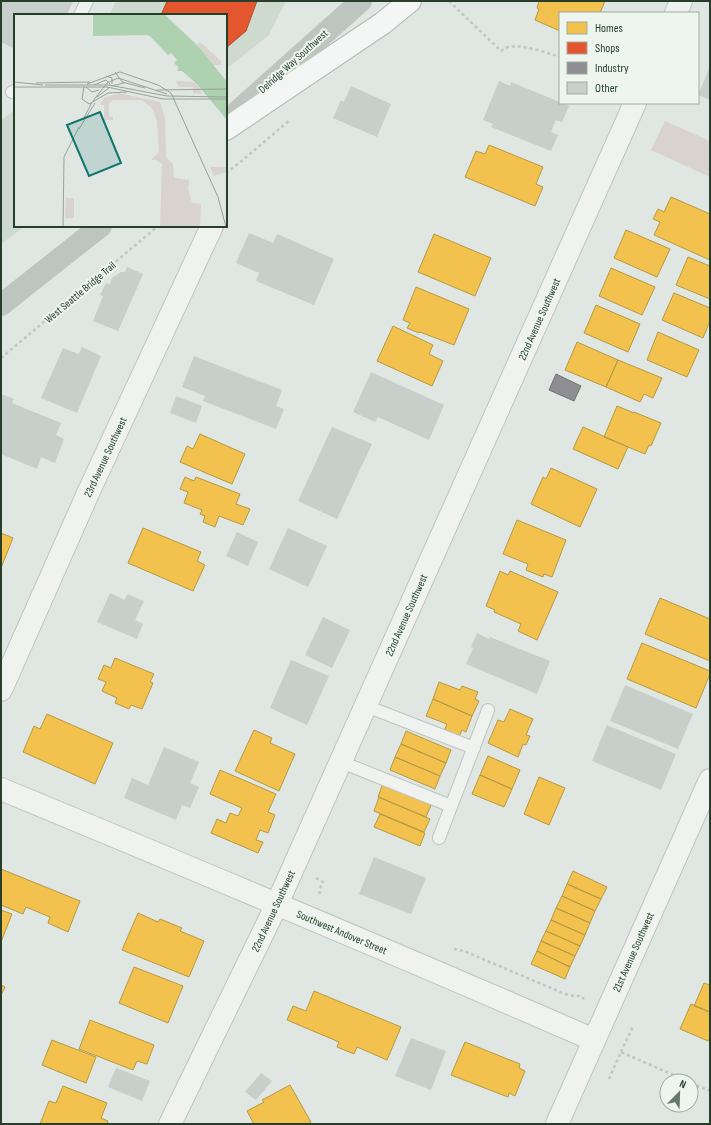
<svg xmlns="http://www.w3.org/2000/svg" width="711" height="1125" viewBox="0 0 711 1125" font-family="'Sofia Sans Condensed',sans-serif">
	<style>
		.built { fill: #ced9d0 }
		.grass { fill: #d8d3ce }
		.homes { fill: #f2c14e; stroke: #b59a44 }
		.shops { fill: #e4572e; stroke: #ab502d }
		.industry { fill: #8d8d92; stroke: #6e7573 }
		.building { fill: #c8cec9 }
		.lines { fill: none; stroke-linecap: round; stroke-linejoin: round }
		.service-casing { stroke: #bec4bf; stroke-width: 14 }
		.minor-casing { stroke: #bec4bf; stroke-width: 24 }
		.motorway-casing { stroke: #b2bab4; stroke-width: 24 }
		.path { stroke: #c0c6c1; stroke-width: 2.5; stroke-dasharray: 3 3; stroke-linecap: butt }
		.service { stroke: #f0f2f0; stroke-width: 12 }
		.minor { stroke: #f0f2f0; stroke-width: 22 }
		.secondary { stroke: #bec5c0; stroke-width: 22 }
		.motorway { stroke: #f4f6f5; stroke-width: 22 }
		.labels { text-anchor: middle; stroke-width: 4; stroke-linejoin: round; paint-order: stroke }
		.street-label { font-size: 11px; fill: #273e2b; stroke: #edf5ee }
		.inset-road { fill: none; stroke: #96a398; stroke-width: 1 }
		.view { fill: #0f766e; fill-opacity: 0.15; stroke: #0f766e; stroke-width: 2 }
		.inset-edge { fill: none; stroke: #273e2b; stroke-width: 2 }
	</style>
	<rect width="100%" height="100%" fill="#e0e6e1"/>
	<path class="built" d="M116 1H286L269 35 226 69V15H109Z
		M15 110V226H25L1 244V120Z"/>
	<path class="grass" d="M665 121 710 141V177L651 150Z"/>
	<path class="homes" d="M539 1H605L600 13H560V31L535 20 539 9 537 8Z
		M489 145 543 167 536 184 543 187 535 206 465 177 476 151 485 154Z
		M671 197 710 214V260L654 235 660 222 653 219 658 209 664 212Z
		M626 230 670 249 657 277 614 258Z
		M434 234 491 258 475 296 418 272Z
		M688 257 710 266V299L676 285Z
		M611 268 655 287 642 315 599 296Z
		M416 287 469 309 454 345 420 332 419 333 407 328 410 323 403 320Z
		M674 293 710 308V321L703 338 662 320Z
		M596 305 640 324 628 352 584 333Z
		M393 326 433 345 429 354 443 361 432 386 377 361Z
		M658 332 699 350 687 377 647 360Z
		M577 342 618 360 606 387 565 370Z
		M618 360 662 378 653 398 644 394 640 402 606 387Z
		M617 406 634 413V412L661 423 651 446 649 445 645 454 604 437Z
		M583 427 628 447 618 469 573 449Z
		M200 434 245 454 232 484 180 462 187 446 193 449Z
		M551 468 597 489 580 527 531 504 543 477 546 479Z
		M185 477 194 481 196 477 240 494 236 504 250 509 243 525 219 516 215 527 203 522 205 516 200 514 202 510 184 503 188 492 180 489Z
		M517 520 566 540 552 577 544 574 543 577 526 570 528 564 503 554Z
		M143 528 201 552 197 561 205 565 193 591 128 563Z
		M1 533 13 538 1 568Z
		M500 571 508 575 510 571 558 592 537 640 518 631 521 624 494 612 495 610 486 606Z
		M660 598 710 619V661L645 634Z
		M642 643 710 671V674L696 708 627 679Z
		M115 658 154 674 150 682 153 683 142 709 131 705 129 709 115 703 117 698 102 691 106 682 98 679 104 665 111 668Z
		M439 682 460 690 462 686 478 692 475 699 479 701 472 716 433 699Z
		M433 699 472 716 466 732 462 730 459 737 444 731 447 724 426 716Z
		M510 709 533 719 526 735 530 736 526 745 523 744 518 757 488 743 498 720 504 722Z
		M47 714 113 743 95 784 23 752 34 726 40 729Z
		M254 730 272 738 270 743 295 754 279 791 235 771Z
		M406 731 451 750 446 763 401 744Z
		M401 744 446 763 440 776 395 757Z
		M488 756 520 770 512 789 480 775Z
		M395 757 440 776 435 789 390 770Z
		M220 770 276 794 268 812 275 815 268 833 260 830 256 840 263 842 258 853 211 833 217 819 226 823 230 813 238 816 242 808 210 794Z
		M480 775 512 789 504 807 472 794Z
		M539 777 565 788 549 825 524 814Z
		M383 783 432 803 426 817 378 797Z
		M379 797 430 819 424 832 374 811Z
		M380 814 425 833 420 846 374 827Z
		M1 869 80 901 68 932 48 923 50 917 26 907 23 914 1 905Z
		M573 871 607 887 601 899 567 884Z
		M567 884 601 899 595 911 562 896Z
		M562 896 595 911 590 923 556 908Z
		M556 908 590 923 585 935 551 920Z
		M1 910 12 914 1 942Z
		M138 913 158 922 160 919 182 928 180 931 204 941 189 977 122 950Z
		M551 920 585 935 580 946 546 931Z
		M546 931 580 946 575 956 541 941Z
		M541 941 575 956 570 967 537 951Z
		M537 951 570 967 565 979 531 964Z
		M134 967 183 986 168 1023 119 1003Z
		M704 983 710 985V1012L694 1006Z
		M1 985 5 987 1 995Z
		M314 991 401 1027 387 1060 357 1047 354 1054 337 1047 339 1042 287 1020 293 1006 306 1011Z
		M691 1004 710 1012V1040L709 1039 708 1041 680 1029Z
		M90 1020 154 1045 147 1064 137 1061 133 1070 79 1049Z
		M52 1040 96 1057 86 1083 42 1065Z
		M465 1042 520 1064 519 1068 525 1071 515 1096 509 1093 508 1097 451 1075Z
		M290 1085 311 1122 308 1124H254L247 1111 264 1102 262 1100Z
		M63 1086 107 1103 101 1118 108 1121 107 1124H40L49 1101 56 1103Z"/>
	<path class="shops" d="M167 1H257L246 31 226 48V15H161Z"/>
	<path class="industry" d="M556 374 581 386 574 401 549 390Z"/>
	<path class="building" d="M1 1H73L67 15H15V49L1 42Z
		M709 69 710 70V100L698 95Z
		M499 81 510 86 511 82 560 102V103L569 106 562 122 556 120 551 132 558 135 551 151 491 127 493 124 483 120Z
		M351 86 391 104 377 137 333 118 341 100 344 102Z
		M249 233 273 243 277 234 334 259 314 305 256 281 259 273 236 263Z
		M127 267 143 274 118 331 93 321 103 296 100 295 106 283 110 285 112 278 121 272H125Z
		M82 347 101 356 77 413 41 398 63 348 79 354Z
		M194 356 282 390 276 406 284 409 276 429 203 401 205 396 182 387Z
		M371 372 444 405 429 440 378 417 375 422 353 412Z
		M1 394 14 399 12 403 61 423 56 435 64 439 55 463 41 457 37 469 1 454Z
		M176 396 202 406 196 423 170 413Z
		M332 427 372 444 337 519 298 501Z
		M288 528 327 546 308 587 269 569Z
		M237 532 258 542 248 566 226 556Z
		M110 593 125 600 127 594 144 601 135 620 143 624 137 639 97 622Z
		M323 617 350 630 332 668 305 655Z
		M477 633 489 639 490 637 550 661 537 694 466 664 473 648 471 647Z
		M291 660 329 676 307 725 270 708Z
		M625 685 693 714 678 749 610 721Z
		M607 725 676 754 661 790 592 761Z
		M164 747 199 762 190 783 199 787 190 808 182 805 176 820 124 798 132 778 148 785Z
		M374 857 426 878 411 914 359 894Z
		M411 1038 446 1051 431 1090 395 1076Z
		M116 1068 150 1081 142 1101 108 1087Z
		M261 1073 272 1081 256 1100 245 1092Z"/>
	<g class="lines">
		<defs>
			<path id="service" d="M80 15 87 1
				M12 92 15 91
				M366 706 474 748
				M341 762 451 806
				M439 838 488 710"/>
			<path id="minor" d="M676 13 681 1
				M1 690 89 491 212 226
				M1 789C199 871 397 954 594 1040
				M170 1124 277 904 635 103
				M557 1124 710 780"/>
			<path id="motorway" d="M226 129 383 23 410 1"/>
		</defs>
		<use href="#service" class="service-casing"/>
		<use href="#minor" class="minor-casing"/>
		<use href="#motorway" class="motorway-casing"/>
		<path class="path" d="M449 1 501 51C504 49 506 47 509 47 522 44 548 53 560 57
			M226 173 238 164 290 120
			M1 358 158 226
			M316 878 323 882 319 890 320 894
			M454 949 464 951 565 994 573 996H581L584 999
			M621 1052 633 1026
			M609 1079 621 1052 687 1081
			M691 1083 710 1091"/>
		<use href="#service" class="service"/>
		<use href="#minor" class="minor"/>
		<path class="secondary" d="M230 118 361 1
			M1 305 101 226"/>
		<use href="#motorway" class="motorway"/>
	</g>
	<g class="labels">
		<g class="street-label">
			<text transform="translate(293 61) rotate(-42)" y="4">Delridge Way Southwest</text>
			<text transform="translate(80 292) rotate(-40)" y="4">West Seattle Bridge Trail</text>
			<text transform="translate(539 319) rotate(-66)" y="4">22nd Avenue Southwest</text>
			<text transform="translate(105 457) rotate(-65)" y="4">23rd Avenue Southwest</text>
			<text transform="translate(406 615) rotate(-66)" y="4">22nd Avenue Southwest</text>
			<text transform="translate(273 911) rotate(-65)" y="4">22nd Avenue Southwest</text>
			<text transform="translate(342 932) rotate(23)" y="4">Southwest Andover Street</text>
			<text transform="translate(633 952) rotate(-66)" y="4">21st Avenue Southwest</text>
		</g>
	</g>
	<g transform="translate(14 14)">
		<rect width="213" height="213" fill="#e0e6e1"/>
		<path d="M105 79 146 88 151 104 152 143 159 150 160 164 175 166 174 175 178 189 187 190 186 213H146L148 150 142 146H137L145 138 143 107 138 94 128 86H99L95 89V102L99 103V106H90V91H86L90 84ZM52 184H60V204H51Z" fill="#d8d3ce"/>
		<path d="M186 28 207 47V51H199L183 30ZM164 67 179 68 184 71 188 80 179 79V73H165L162 68ZM196 153H213V158L200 162Z" fill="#d8d3ce"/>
		<path d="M79 0H150L185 33 213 68V106L183 70 168 57H163L165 54 160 49 163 46 157 39 154 41 137 23 134 21 79 22Z" fill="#aed1af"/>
		<path class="inset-road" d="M101 58 108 68 131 74M92 62 98 64V70M0 68 29 71M22 69 76 68M73 70 106 58 144 71 157 79 204 183 212 213M31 71H95L153 82 213 83M80 71 92 66 96 70M70 72 68 85 75 90 94 79 113 78M98 72 110 69M0 73H93L149 85H213M72 73 78 78 85 76M143 76 213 75M83 83 96 73M79 87 93 69 104 64 153 80M69 106 78 88M65 115 81 89M49 213 50 143 65 113"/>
		<path class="view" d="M86 98 107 149 75 162 53 111Z"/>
		<rect width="213" height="213" class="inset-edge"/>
	</g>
	<rect width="711" height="1125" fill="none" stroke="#273e2b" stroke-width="4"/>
	<rect x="559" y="12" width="140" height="92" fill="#edf5ee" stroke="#9eaca0"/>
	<rect x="567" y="22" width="20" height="12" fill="#f2c14e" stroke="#9eaca0"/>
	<text x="595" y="32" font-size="12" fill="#273e2b">Homes</text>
	<rect x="567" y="42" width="20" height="12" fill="#e4572e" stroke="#9eaca0"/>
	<text x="595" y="52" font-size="12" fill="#273e2b">Shops</text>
	<rect x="567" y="62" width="20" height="12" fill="#8d8d92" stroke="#9eaca0"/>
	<text x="595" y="72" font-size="12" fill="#273e2b">Industry</text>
	<rect x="567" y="82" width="20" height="12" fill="#c8cec9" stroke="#9eaca0"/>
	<text x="595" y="92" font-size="12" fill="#273e2b">Other</text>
	<g transform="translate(679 1093) rotate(23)"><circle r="19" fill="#edf5ee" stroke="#9eaca0"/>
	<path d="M0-3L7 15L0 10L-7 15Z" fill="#68796b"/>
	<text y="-6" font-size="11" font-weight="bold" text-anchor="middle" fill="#273e2b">N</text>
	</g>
</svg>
